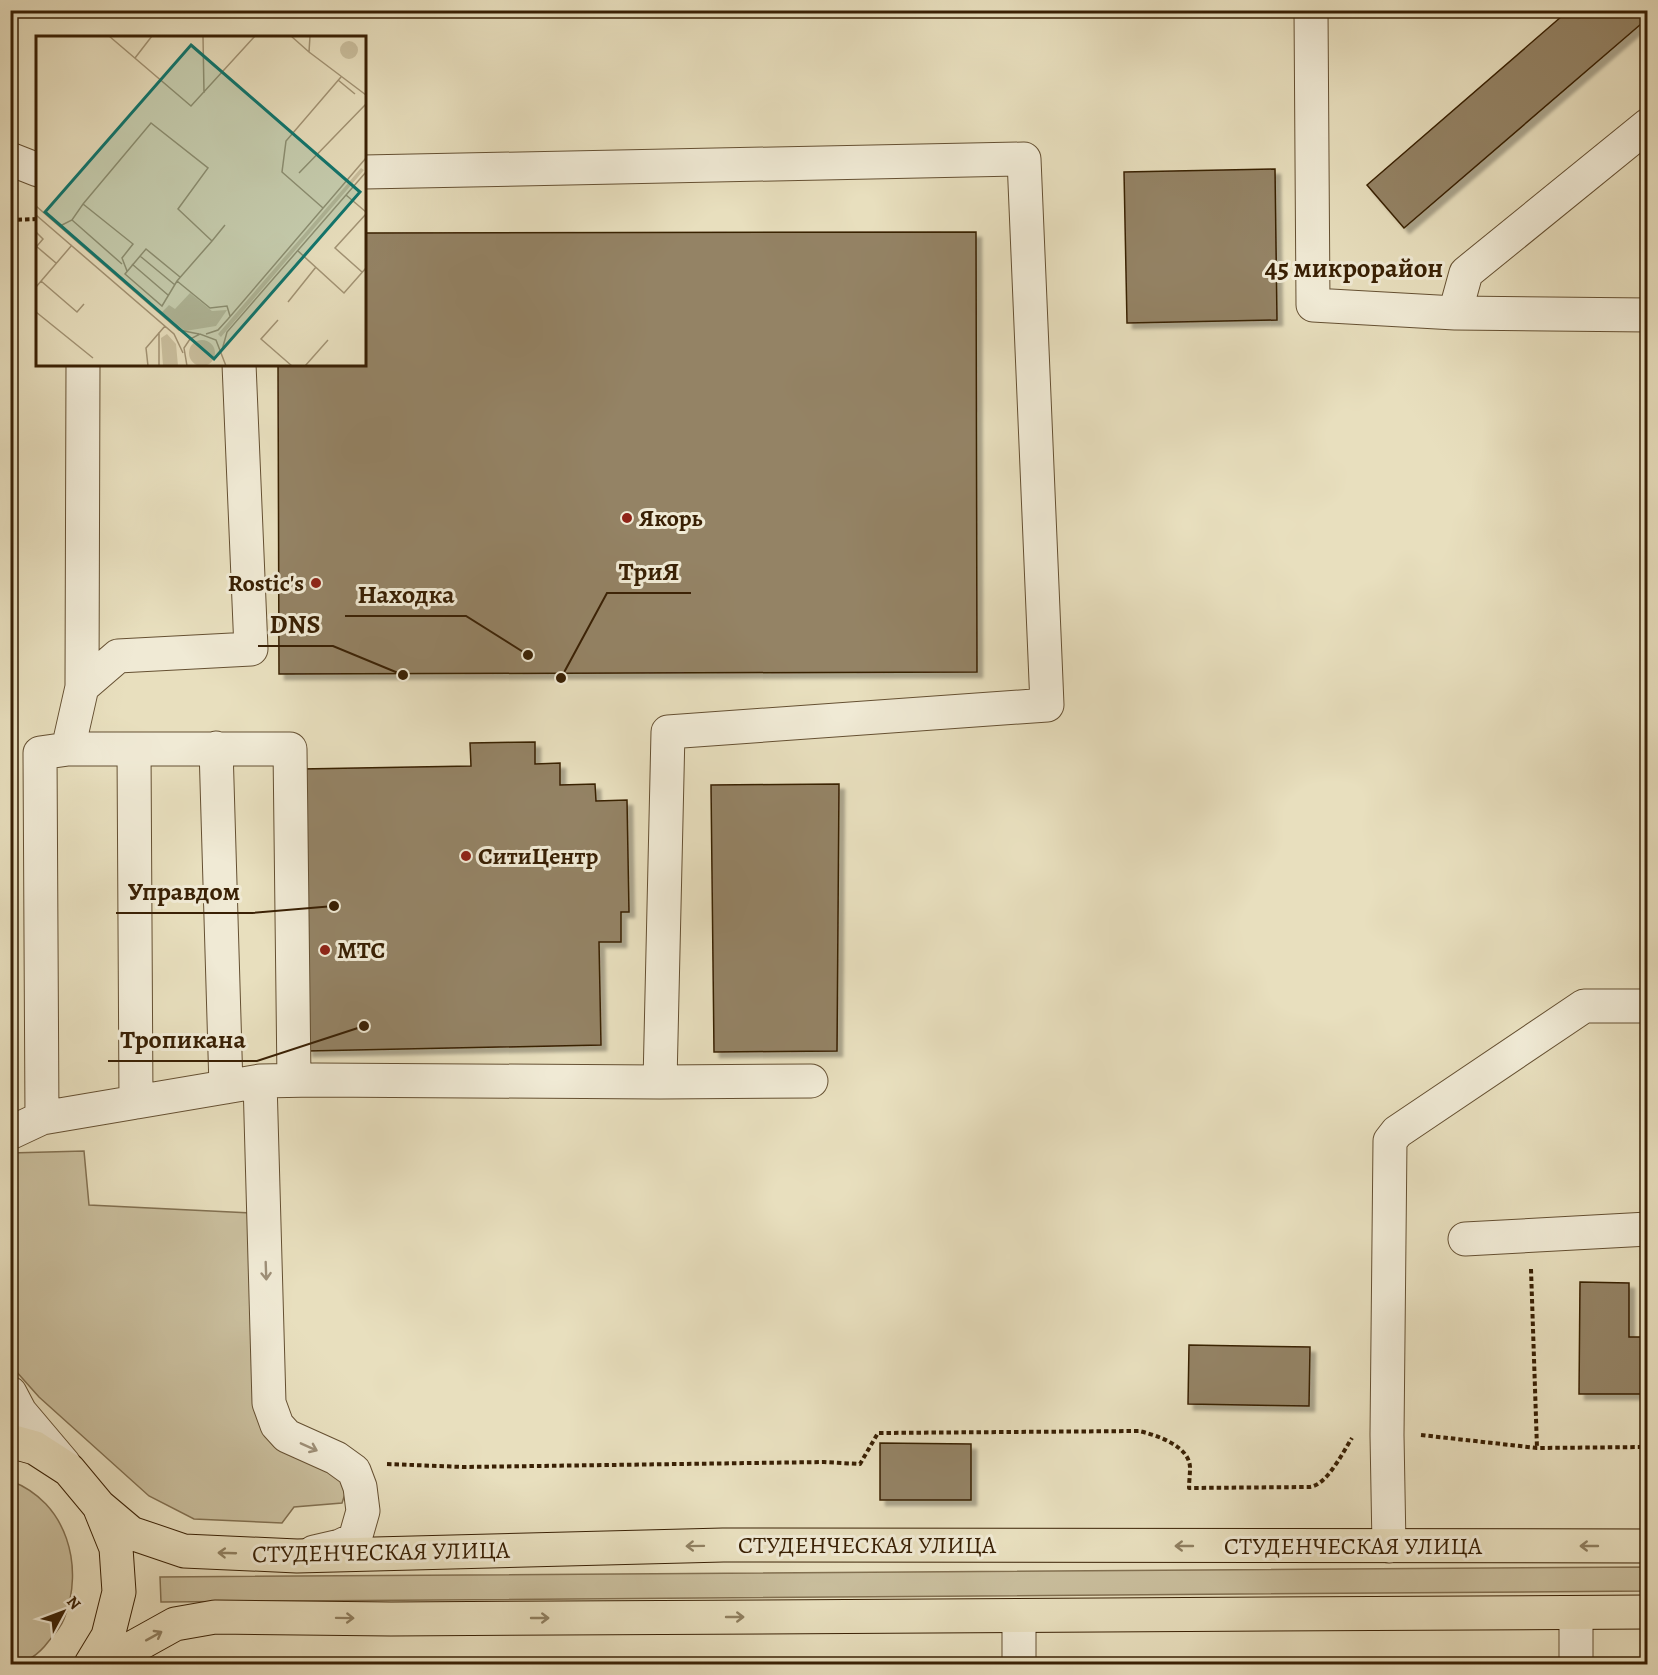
<svg xmlns="http://www.w3.org/2000/svg" width="1658" height="1675" viewBox="0 0 1658 1675" font-family="Alegreya,serif">
	<style>
		.green { fill: #cabf9e; stroke: #827051; stroke-width: 1.5 }
		.building { fill: #948365; stroke: #392004; stroke-width: 1.5; filter: url(#shadow) }
		.lines { fill: none; stroke-linecap: round; stroke-linejoin: round }
		.minor-casing { stroke: #655032; stroke-width: 35 }
		.major-casing { stroke: #392004; stroke-width: 35 }
		.path { stroke: #392004; stroke-width: 4; stroke-dasharray: 4.5 3; stroke-linecap: butt }
		.minor { stroke: #f0ead5; stroke-width: 33 }
		.major { stroke: #e8dfbe; stroke-width: 33 }
		.oneway { stroke: #9e8f77 }
		.oneway2 { stroke: #908061 }
		.poi-dot { fill: #8f2418; stroke: #f0ead5; stroke-width: 2 }
		.labels { text-anchor: middle; stroke-width: 6; stroke-linejoin: round; paint-order: stroke }
		.poi-label { font-size: 24px; font-weight: bold; fill: #392004; stroke: #f0ead5; text-anchor: start }
		.street-label { font-size: 24px; fill: #392004; stroke: #f0ead5 }
		.quarter-label { font-size: 27px; font-weight: bold; fill: #392004; stroke: #f0ead5 }
		.inset-road { fill: none; stroke: #a29374; stroke-width: 1.5 }
		.view { fill: #0f766e; fill-opacity: 0.15; stroke: #0f766e; stroke-width: 3 }
		.inset-edge { fill: none; stroke: #392004; stroke-width: 3 }
		.leader { fill: none; stroke: #392004; stroke-width: 2 }
		.callout-dot { fill: #392004; stroke: #f0ead5; stroke-width: 2 }
		.callout-label { font-size: 26px; text-anchor: middle; font-weight: bold; fill: #392004; stroke: #f0ead5; stroke-width: 6; stroke-linejoin: round; paint-order: stroke }
	</style>
	<defs>
		<filter id="shadow"><feDropShadow dx="5.5" dy="5.5" stdDeviation="1.5" flood-color="#0004"/></filter>
	</defs>
	<rect width="100%" height="100%" fill="#e8dfbe"/>
	<filter id="stains"><feTurbulence type="fractalNoise" baseFrequency=".00333" numOctaves="4"/><feColorMatrix values="0 0 0 0 .2 0 0 0 0 .09 0 0 0 0 .02 0 0 0 .5 -.17"/></filter>
	<radialGradient id="worn" r=".72"><stop offset=".6" stop-color="#630" stop-opacity="0"/><stop offset="1" stop-color="#630" stop-opacity=".3"/></radialGradient>
	<path class="green" d="M84 1151 89 1205 251 1213 256 1397 312 1460 348 1485 342 1503 294 1507 282 1523 194 1519 149 1496 39 1397 15 1370 11 1359 10 1153Z
		M11 1481C67 1502 85 1567 64 1619 61 1627 54 1635 48 1642 40 1653 25 1665 11 1664Z
		M1647 1567 1648 1591 161 1602 160 1577Z"/>
	<path class="building" d="M1569 10H1648V18L1404 228 1367 185Z
		M1275 169 1277 320 1127 323 1124 172Z
		M976 232 977 672 279 674 278 364H364V233Z
		M535 742V764L560 763V785L595 784 596 801 627 800 629 912H621V942H599L601 1045 307 1051 301 769 471 766 470 743Z
		M839 784 837 1051 714 1052 711 785Z
		M1580 1282 1629 1283V1337H1648V1394H1579Z
		M1189 1345 1310 1347 1309 1406 1188 1404Z
		M880 1443 971 1444V1500H880Z"/>
	<g class="lines">
		<defs>
			<path id="minor" d="M1311 10 1313 305 1455 313 1648 315
				M10 159 38 170
				M1455 313 1466 273 1648 125
				M82 687 83 364
				M216 748 226 1087
				M68 749 82 687 118 656 251 649 239 364
				M134 749 136 1102
				M294 1080 290 749H68L40 753 42 1118 260 1081 315 1080 660 1082 668 732 1047 705 1024 159 364 172
				M260 1081 269 1403 277 1425 287 1436 336 1458 354 1471 360 1487 363 1511 355 1539 340 1546 314 1552
				M660 1082 811 1081
				M10 1133 42 1118
				M1465 1239 1648 1229
				M10 1393 20 1412 64 1464
				M1389 1546 1387 1435 1390 1141 1397 1132 1584 1006H1648
				M1019 1664V1616
				M1576 1664V1613"/>
			<path id="major" d="M10 1441 35 1448 69 1470 99 1506 116 1548 119 1592 108 1636 91 1664
				M99 1506 131 1533 184 1551 297 1556 723 1545 1648 1546
				M103 1664 175 1624 215 1617 391 1619 1648 1612"/>
		</defs>
		<use href="#minor" class="minor-casing"/>
		<use href="#major" class="major-casing"/>
		<path class="path" d="M10 220 38 219
			M1531 1269 1537 1448
			M1421 1435 1537 1448 1648 1447
			M387 1464 464 1467 824 1462 860 1464 878 1433 1139 1431C1156 1435 1191 1446 1190 1469 1190 1475 1189 1482 1189 1488L1310 1487C1327 1485 1343 1452 1352 1438"/>
		<use href="#minor" class="minor"/>
		<use href="#major" class="major"/>
	</g>
	<defs><path id="oneway-shaft" d="M-6 0H5M1.5-3L5.5 0L1.5 3" fill="none" stroke-width="1.6" stroke-linecap="round" stroke-linejoin="round" transform="scale(1.5)"/></defs>
	<g class="oneway">
		<use href="#oneway-shaft" transform="translate(266 1271) rotate(88)"/>
		<use href="#oneway-shaft" transform="translate(309 1447) rotate(24)"/>
	</g>
	<g class="oneway2">
		<use href="#oneway-shaft" transform="translate(695 1546) rotate(179)"/>
		<use href="#oneway-shaft" transform="translate(1184 1546) rotate(-180)"/>
		<use href="#oneway-shaft" transform="translate(1589 1546) rotate(-180)"/>
		<use href="#oneway-shaft" transform="translate(227 1553) rotate(-178)"/>
		<use href="#oneway-shaft" transform="translate(735 1617)"/>
		<use href="#oneway-shaft" transform="translate(345 1618) rotate(1)"/>
		<use href="#oneway-shaft" transform="translate(540 1618)"/>
		<use href="#oneway-shaft" transform="translate(154 1636) rotate(-29)"/>
	</g>
	<g class="poi-dot">
		<circle cx="627" cy="518" r="6"/>
		<circle cx="316" cy="583" r="6"/>
		<circle cx="466" cy="856" r="6"/>
		<circle cx="325" cy="950" r="6"/>
	</g>
	<g class="labels">
		<g class="poi-label">
			<text x="639" y="526">Якорь</text>
			<text x="304" y="591" text-anchor="end">Rostic's</text>
			<text x="478" y="864">СитиЦентр</text>
			<text x="337" y="958">МТС</text>
		</g>
		<g class="street-label">
			<text x="867" y="1553">СТУДЕНЧЕСКАЯ УЛИЦА</text>
			<text x="1353" y="1554">СТУДЕНЧЕСКАЯ УЛИЦА</text>
			<text transform="translate(381 1552) rotate(-1)" y="8">СТУДЕНЧЕСКАЯ УЛИЦА</text>
		</g>
		<g class="quarter-label">
			<text x="1354" y="277">45 микрорайон</text>
		</g>
	</g>
	<g transform="translate(36 36)">
		<rect width="330" height="330" fill="#e8dfbe"/>
		<path d="M304 14a9 9 0 1 1 18 0a9 9 0 1 1-18 0ZM325 132 328 134 185 301 182 298ZM154 257 176 275 191 274 180 290 149 295 126 276 133 269 139 273ZM131 298 140 308 142 330H127L125 302ZM153 317a13 13 0 1 1 26 0a13 13 0 1 1-26 0Z" fill="#cabf9e"/>
		<path class="inset-road" d="M73 0 155 70 219 0M167 0 168 57M255 0 273 16 274 0M273 16 330 59M99 22 116 0M302 44 319 58M263 137 330 68M310 159 330 176M47 168 115 87 172 132 142 173 176 205 141 245 126 270 89 238 110 213 144 241M0 170 143 294 163 298M287 172 246 136 250 105 305 41M0 179 138 298 147 317M36 184 86 228M24 190 36 184 47 168 97 208 86 222 91 235M0 196 7 203 1 210M176 205 189 189M0 210 20 227M262 215 308 257 330 232M104 220 139 249M96 228 132 259M326 236 299 212 330 178M5 245 41 276 48 268M141 245 174 272 191 270 194 280M0 251 36 209M252 266 280 231M0 276 57 322M242 284 225 303 256 330M170 298 182 294 192 283 330 122M186 314 191 296 330 136M112 330 110 312 129 290M123 330V296M151 330 148 312 154 303 164 298 180 304 190 330M269 330 292 304"/>
		<path class="view" d="M155 9 324 156 178 323 9 176Z"/>
		<rect width="330" height="330" class="inset-edge"/>
	</g>
	<path class="leader" d="M561 678L607 593H691M528 655L466 616H345M403 675L333 646H258M334 906L252 913H116M364 1026L257 1061H108"/>
	<g class="callout-dot">
		<circle cx="561" cy="678" r="6"/>
		<circle cx="528" cy="655" r="6"/>
		<circle cx="403" cy="675" r="6"/>
		<circle cx="334" cy="906" r="6"/>
		<circle cx="364" cy="1026" r="6"/>
	</g>
	<g class="callout-label">
		<text x="649" y="580">ТриЯ</text>
		<text x="406" y="603">Находка</text>
		<text x="295" y="633">DNS</text>
		<text x="184" y="900">Управдом</text>
		<text x="183" y="1048">Тропикана</text>
	</g>
	<rect width="1658" height="1675" fill="none" stroke="#e8dfbe" stroke-width="36"/>
	<rect x="12" y="12" width="1634" height="1651" fill="none" stroke="#392004" stroke-width="3"/>
	<rect x="18" y="18" width="1622" height="1639" fill="none" stroke="#392004" stroke-width="1.5"/>
	<g transform="translate(63 1612) rotate(49)" stroke="#f0ead5" stroke-width="4.5" paint-order="stroke">
	<path d="M0-4.5L10 22L0 15L-10 22Z" fill="#392004"/>
	<text y="-9" font-size="16" font-weight="bold" text-anchor="middle" fill="#392004">N</text>
	</g>
	<rect width="100%" height="100%" filter="url(#stains)"/>
	<rect width="100%" height="100%" fill="url(#worn)"/>
</svg>
